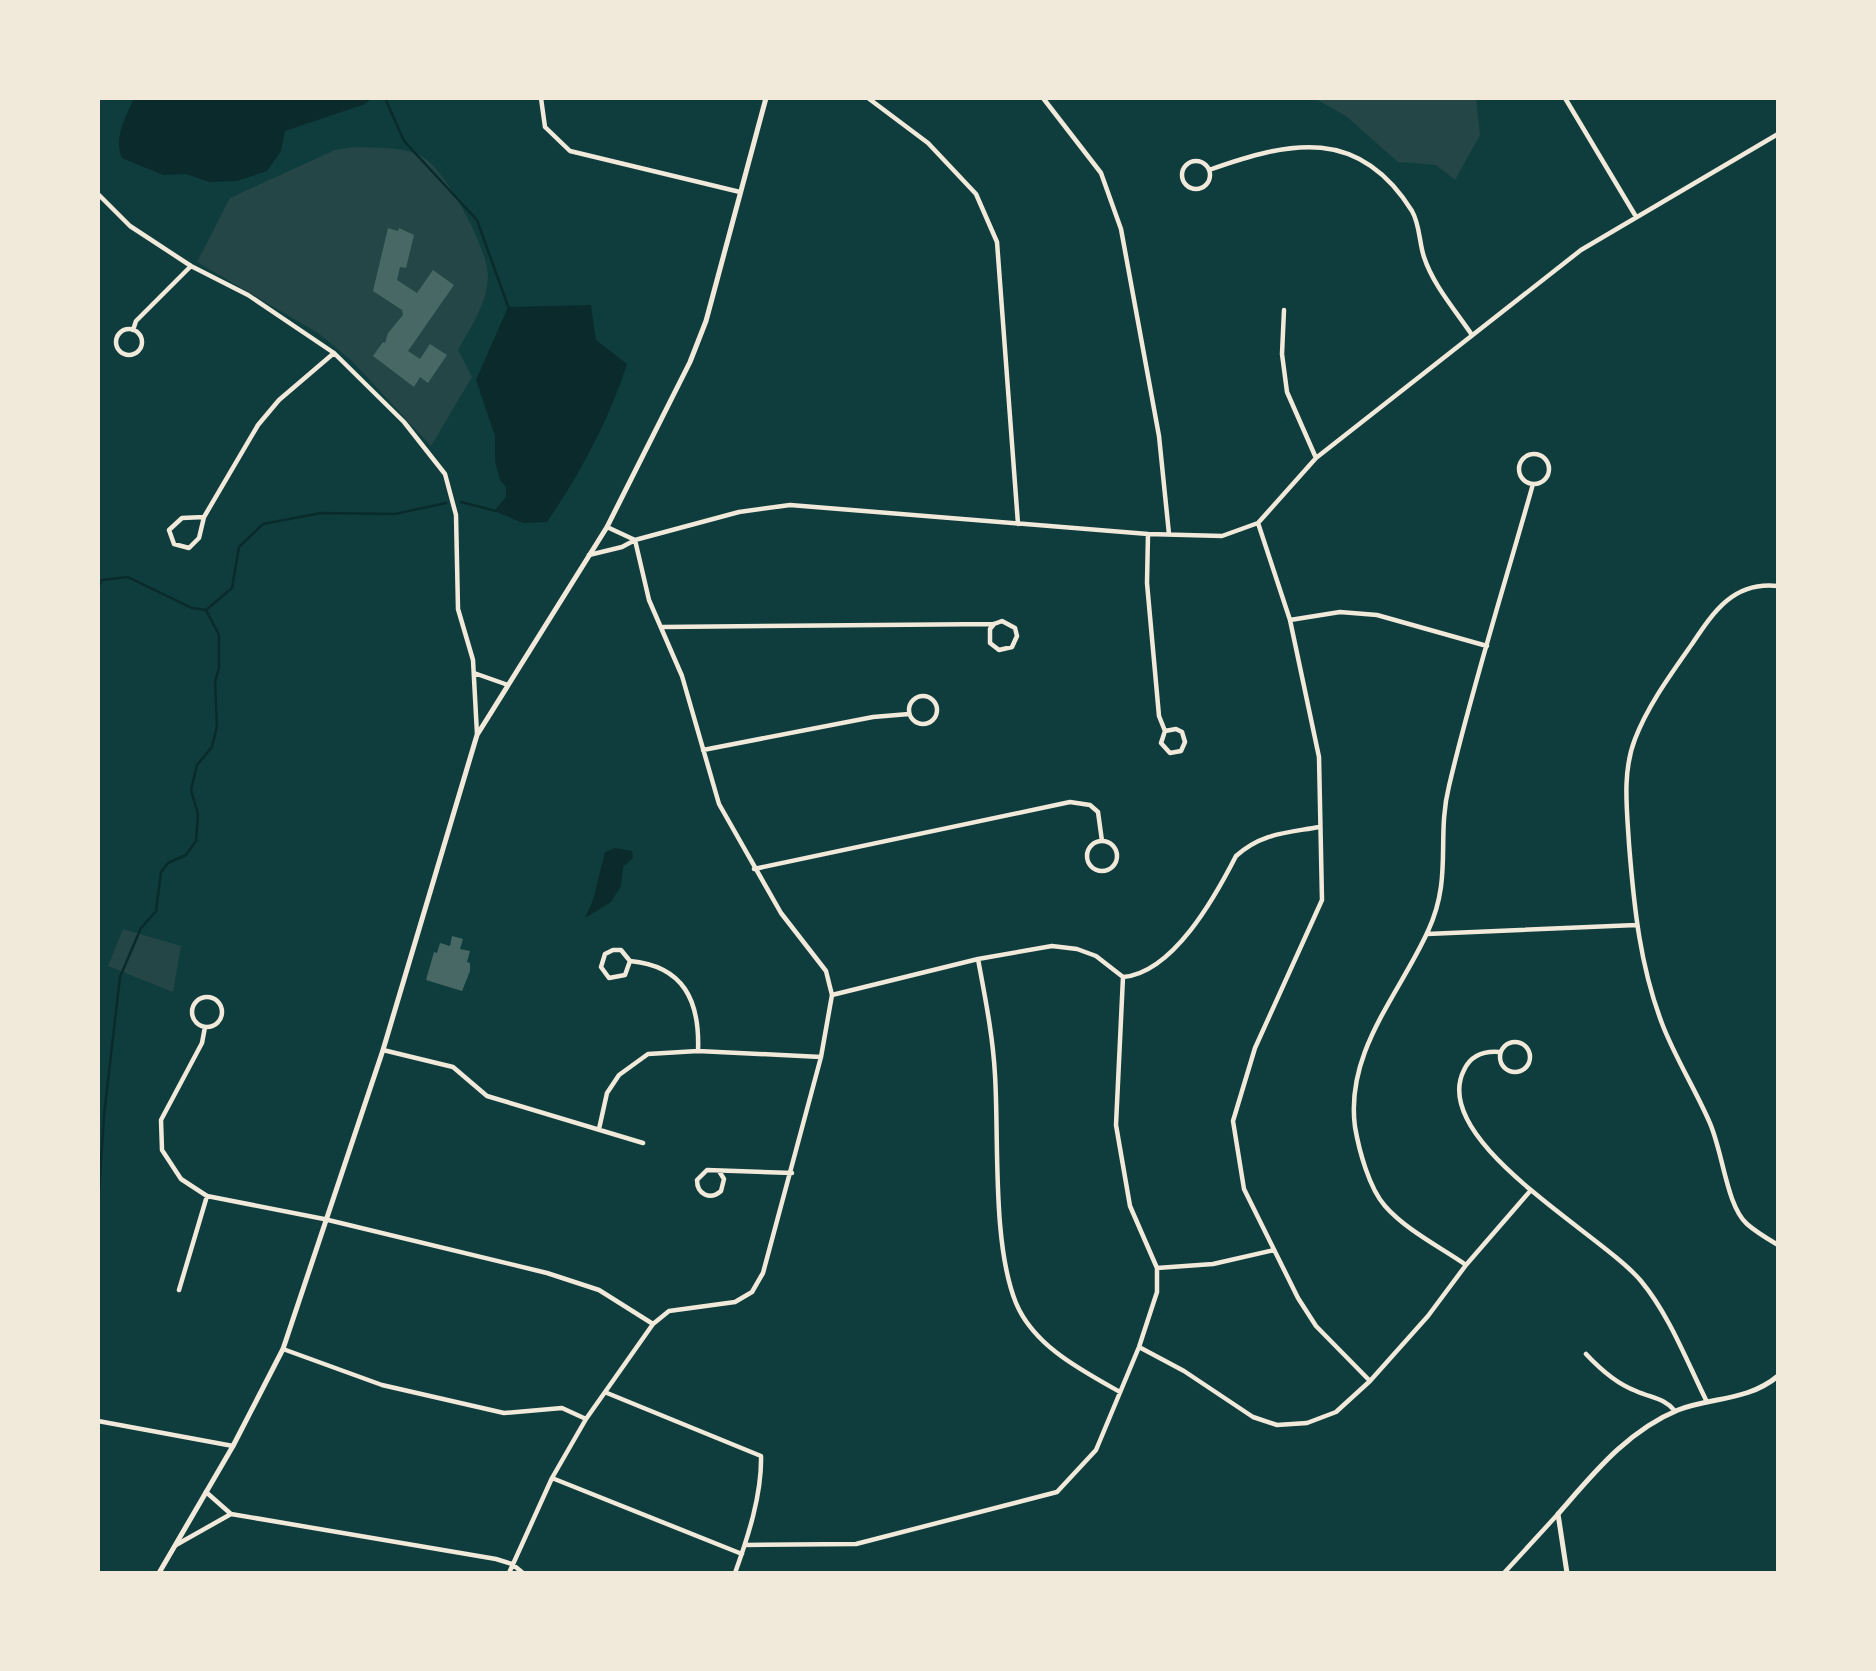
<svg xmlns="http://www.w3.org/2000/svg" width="1876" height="1671" viewBox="0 0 1876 1671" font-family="Signika,sans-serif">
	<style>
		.green { fill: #244646 }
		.water { fill: #0a2a2b }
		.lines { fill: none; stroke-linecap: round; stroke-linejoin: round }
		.stream { stroke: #0a2a2b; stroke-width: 2.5 }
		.building { fill: #486865 }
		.minor { stroke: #f1e9da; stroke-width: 4.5 }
		.tertiary { stroke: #f1e9da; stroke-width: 5 }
		.secondary { stroke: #f1e9da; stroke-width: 5 }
	</style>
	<rect width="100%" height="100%" fill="#0f3d3e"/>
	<path class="green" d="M1314 98H1476L1480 135 1455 180 1436 165 1398 162 1346 116Z
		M354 147C374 148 405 146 423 157 447 172 487 248 488 275 488 302 471 327 458 350L472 377 431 446 352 361 318 333 197 262 230 198 335 150Z
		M123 929 181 946 173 992 108 966Z"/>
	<path class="water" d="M134 98H373L365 104 285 131 281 151 267 171 237 181 209 182 186 174 163 175 122 158C113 137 126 117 134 98Z
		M591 305 596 340 627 364C609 420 580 474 547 522L523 523 494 511 506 497V487L500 480 495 461V436L476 380 508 307Z
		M615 848 632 851 633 858 623 867 621 886 611 902 585 918 593 900 605 852Z"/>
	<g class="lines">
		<path class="stream" d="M385 98 404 141 477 220 509 309
			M461 502 496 511
			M98 587 102 580 128 577 192 608 206 610
			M206 610 232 588 239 547 263 524 321 513 395 514 446 503
			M98 1211 104 1115 120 977 141 928 156 911 161 872 168 863 186 855 196 841 198 814 191 790 197 765 212 747 217 726 215 682 219 668V635L206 610"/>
	</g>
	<path class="building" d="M388 228 398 231 399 228 414 235 406 268 400 267 397 280 417 293 433 270 454 285 408 351 420 359 430 344 447 355 428 383 420 377 414 387 373 356 383 342 385 343 388 333 403 315 402 310 373 291Z
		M452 936 463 939 460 949 470 951 467 962 470 963V971L462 991 426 980 434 952 437 953 440 943 450 946Z"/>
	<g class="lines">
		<path class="minor" d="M541 98 545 127 570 151 740 192
			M868 98 928 143 976 194 997 242 1018 524
			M1043 98 1101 173 1121 229 1159 436 1169 534
			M1565 98 1635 215
			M1182 175a14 14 0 1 1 28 0a14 14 0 1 1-28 0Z
			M1209 170C1290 141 1359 126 1412 211 1420 225 1419 242 1424 257 1433 285 1456 311 1472 335
			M98 194 130 226 191 266 248 295 334 353 404 422 445 474 456 515 458 609 473 660 477 734
			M1284 310 1282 354 1287 392 1316 458
			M116 342a13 13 0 1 1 26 0a13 13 0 1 1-26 0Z
			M133 330 136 321 191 266
			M1519 469a15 15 0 1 1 30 0a15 15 0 1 1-30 0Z
			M204 517 199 538 189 548 174 544 169 530 182 518 204 517 258 425 279 400 334 353
			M1258 523 1290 620 1319 757 1322 900 1255 1048 1233 1121 1244 1189 1298 1298 1316 1326 1370 1381
			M607 527 635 540 739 512 790 505 1148 534 1222 536 1258 523 1316 458 1581 250 1778 134
			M1148 534 1147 583 1159 716 1165 731 1161 743 1170 753 1181 751 1185 742 1182 732 1176 729 1165 731
			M1778 586C1734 581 1714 611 1692 644 1671 674 1648 705 1635 739 1622 772 1627 810 1629 844 1634 907 1640 967 1663 1026 1676 1059 1695 1089 1709 1121 1723 1151 1726 1205 1747 1224 1756 1232 1768 1239 1778 1245
			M1290 620 1340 612 1377 615 1487 646
			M663 627 994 624 1002 621 1015 628 1017 636 1012 647 999 650 990 643V629L994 624
			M474 673 508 685
			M909 710a14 14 0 1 1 28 0a14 14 0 1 1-28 0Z
			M703 750 873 717 909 714
			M1087 856a15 15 0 1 1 30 0a15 15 0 1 1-30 0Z
			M754 869 1070 802 1090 805 1098 812 1102 841
			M1427 934 1636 925
			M978 959C985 997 993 1036 995 1075 999 1140 992 1244 1016 1303 1034 1346 1081 1370 1120 1392
			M630 961 625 975 609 978 601 967 605 954 613 950H621L630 961C684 966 700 1001 698 1051
			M1123 977C1173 973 1215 897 1236 856 1262 833 1286 833 1319 827
			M832 995 978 959 1052 946 1077 949 1096 956 1123 977
			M192 1012a15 15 0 1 1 30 0a15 15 0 1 1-30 0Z
			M205 1027 202 1043 161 1120 162 1150 181 1179 207 1196 324 1219 547 1273 599 1290 653 1324
			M1500 1057a15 15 0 1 1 30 0a15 15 0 1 1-30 0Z
			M383 1050 453 1067 487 1096 643 1143
			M1499 1052C1484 1051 1471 1055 1464 1070 1428 1141 1602 1234 1641 1281 1670 1316 1687 1362 1707 1402
			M599 1129 607 1093 619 1075 648 1054 698 1051 821 1057
			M719 1171 724 1179 721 1191C710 1201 697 1194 697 1180L707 1170 792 1173
			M1466 1265C1440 1247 1406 1230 1385 1206 1369 1188 1359 1150 1355 1127 1345 1052 1399 995 1428 931 1453 877 1436 838 1449 786 1473 684 1505 584 1533 484
			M1157 1268 1213 1264 1274 1250
			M179 1290 207 1196
			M1139 1347 1184 1371 1253 1417 1277 1425 1307 1423 1336 1412 1370 1381 1428 1316 1466 1265 1531 1190
			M283 1349 382 1385 504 1413 562 1408 586 1419
			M1586 1354C1600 1369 1617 1384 1636 1391 1651 1398 1665 1398 1675 1411
			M607 1393 761 1456C762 1494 748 1537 735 1573
			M98 1421 233 1446
			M552 1478 742 1554
			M206 1492 231 1514 496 1559 512 1564 523 1573
			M176 1545 231 1514
			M745 1545 856 1544 1057 1492 1096 1450 1139 1347 1157 1292V1268L1130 1206 1116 1125 1123 977
			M509 1573 552 1478 586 1419 653 1324 669 1311 735 1302 752 1292 763 1273 821 1057 832 995 826 971 781 913 719 804 682 676 649 600 635 540 622 547 589 555
			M1504 1573 1558 1514"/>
		<path class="tertiary" d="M1567 1573 1558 1514C1593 1474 1627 1431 1678 1410 1712 1397 1748 1401 1778 1376"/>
		<path class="secondary" d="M159 1573 233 1446 283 1349 383 1050 477 735 607 527 690 362 706 321 766 98"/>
	</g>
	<rect width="1876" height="1671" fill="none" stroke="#f1e9da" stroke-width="200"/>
</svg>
